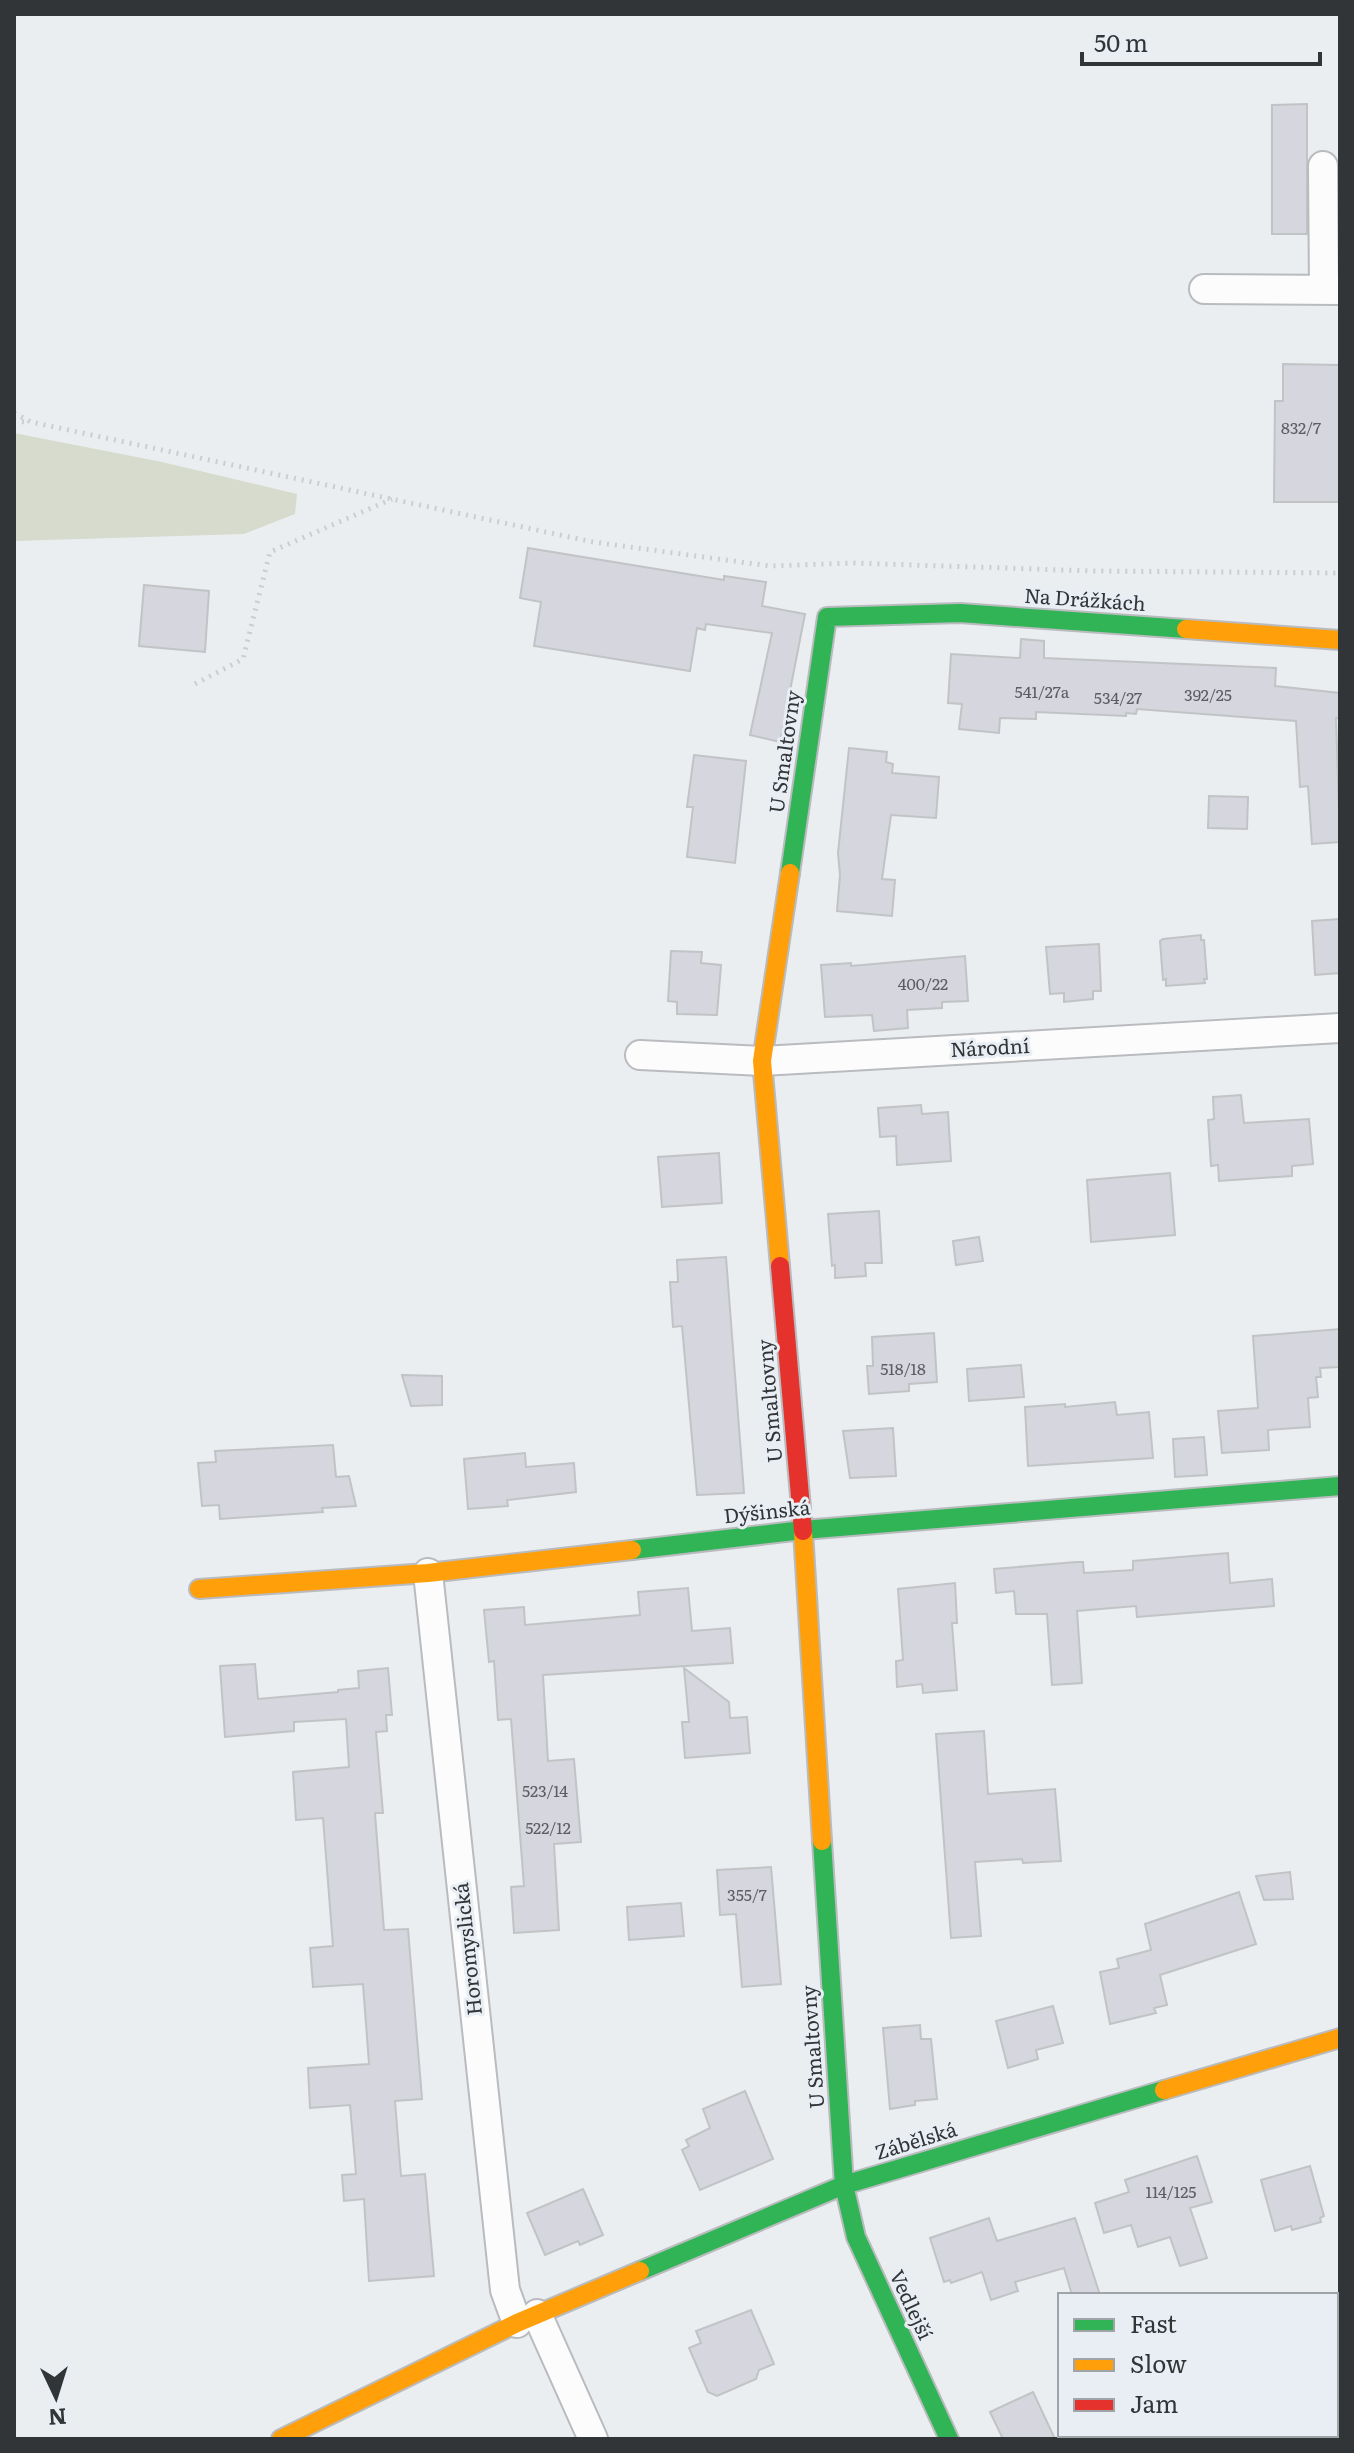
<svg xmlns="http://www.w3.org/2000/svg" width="1354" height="2453" viewBox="0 0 1354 2453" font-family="Literata,serif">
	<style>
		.green { fill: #d6dbcd }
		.building { fill: #d6d6de; stroke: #c1c3c5; stroke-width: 2 }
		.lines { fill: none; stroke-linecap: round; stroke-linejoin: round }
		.street-casing { stroke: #b9bbbe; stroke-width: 32 }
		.fast-casing { stroke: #b9bbbe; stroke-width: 22 }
		.slow-casing { stroke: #b9bbbe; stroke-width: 22 }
		.jam-casing { stroke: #b9bbbe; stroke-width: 22 }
		.path { stroke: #cccdcf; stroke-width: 5; stroke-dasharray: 2 6; stroke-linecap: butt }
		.street { stroke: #fcfcfd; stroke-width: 28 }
		.fast { stroke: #30b455; stroke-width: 18 }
		.slow { stroke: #ff9f0a; stroke-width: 18 }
		.jam { stroke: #e5322d; stroke-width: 18 }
		.labels { text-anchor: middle; stroke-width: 6; stroke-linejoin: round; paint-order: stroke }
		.number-label { font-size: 16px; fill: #5c5e62 }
		.street-label { font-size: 20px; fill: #323537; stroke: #e8eef4 }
	</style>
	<rect width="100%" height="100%" fill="#ebeef1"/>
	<path class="green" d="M14 433 162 462 297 494 295 514 244 534 14 541Z"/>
	<path class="building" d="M1307 104V234H1272V105Z
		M1283 364 1340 365V502H1274L1275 401H1283Z
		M528 548 724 580V576L766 582 762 606 805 614 780 742 750 735 772 633 706 624 705 630 697 628 690 671 534 646 541 602 520 598Z
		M144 585 209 591 205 652 139 646Z
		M1021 639 1044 641V658L1276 668 1275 686 1340 693V718H1336L1340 842 1312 844 1308 786 1300 787 1296 721 1137 709 1136 714 1126 713V716L1036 712V719L1000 718 999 733 959 729 962 704 948 703 951 654 1020 658Z
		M849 748 887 752 886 762 893 764 892 773 939 777 936 818 891 815 882 879 895 880 892 916 837 911 840 875 838 853Z
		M694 755 746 761 735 863 687 857 693 807H687Z
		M1209 796 1248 797 1247 829 1208 828Z
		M1340 919V973L1315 975 1312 921Z
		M1201 935V940H1204L1207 979H1204L1205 983 1166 986V979L1163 980 1160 941 1163 939Z
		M1099 944 1101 991H1093V999L1064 1002V993L1050 994 1046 947Z
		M671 951 702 952 701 963 721 965 717 1015 677 1014V1002L668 1001Z
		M965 956 968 1001 942 1002V1008L907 1010 908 1028 874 1031 872 1015 825 1017 821 965 851 963V966Z
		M1241 1095 1244 1123 1309 1119 1313 1164 1292 1166V1176L1219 1181 1218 1165 1211 1166 1208 1120 1214 1119 1213 1097Z
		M921 1105 922 1114 948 1112 951 1161 897 1165 896 1136 880 1137 878 1108Z
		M719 1153 722 1203 662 1207 658 1157Z
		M1170 1173 1175 1235 1091 1242 1087 1180Z
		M879 1211 882 1263H865L866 1276 835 1278V1265L832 1266 828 1214Z
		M979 1237 983 1261 956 1265 953 1241Z
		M726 1257 744 1493 697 1495 682 1326 673 1327 670 1282H678L677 1260Z
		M1340 1329V1367L1320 1368 1321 1377H1316L1318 1397 1308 1398 1310 1427 1268 1430 1269 1450 1222 1453 1218 1411 1258 1408 1253 1336Z
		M934 1333 937 1382 909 1384V1391L869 1394 867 1366H873L872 1337Z
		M1021 1365 1024 1397 969 1401 967 1369Z
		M402 1375 442 1376V1405L411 1406Z
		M1115 1402 1117 1415 1149 1412 1153 1458 1028 1466 1025 1407 1065 1404V1407Z
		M893 1428 896 1476 850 1478 843 1431Z
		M1204 1437 1207 1475 1175 1477 1173 1439Z
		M333 1445 336 1477 349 1476 356 1506 322 1508 323 1512 220 1519 219 1505 202 1506 198 1463 216 1462 215 1451Z
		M525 1453 526 1467 574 1463 576 1492 507 1500 508 1506 468 1509 464 1459Z
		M1228 1553 1230 1583 1272 1579 1274 1606 1137 1617 1136 1606 1077 1611 1082 1683 1052 1685 1047 1614H1016L1014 1591 996 1593 994 1569 1076 1562H1083L1084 1573 1133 1570V1561Z
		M955 1583 957 1623H952L957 1690 923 1693 922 1684 897 1687 896 1661 903 1660 898 1589Z
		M688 1588 692 1631 730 1628 733 1663 543 1675 548 1761 574 1759 581 1842 554 1844 559 1930 514 1933 511 1887 524 1886 511 1719 498 1720 494 1661 489 1662 484 1610 524 1607 525 1625 640 1615 638 1592Z
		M255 1664 258 1699 338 1692V1690L359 1688 358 1671 388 1668 392 1715H386L387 1731 376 1732 383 1813H375L384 1930 408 1929 422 2099 395 2101 401 2176 425 2174 434 2276 369 2281 364 2199 344 2201 342 2175 356 2174 350 2105 310 2108 308 2068 369 2064 363 1984 313 1987 310 1948 333 1946 323 1818 296 1820 293 1772 349 1767 346 1719 294 1722V1731L225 1737 220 1666Z
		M684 1668 729 1702 730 1718 747 1717 750 1753 685 1758 682 1722H689Z
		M984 1731 988 1794 1055 1789 1061 1861 1023 1863 1022 1859 975 1862 981 1936 951 1938 936 1734Z
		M771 1867 781 1984 742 1987 736 1914 720 1915 717 1870Z
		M1290 1872 1293 1899 1264 1900 1256 1876Z
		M1239 1892 1256 1944 1160 1975 1167 2005 1154 2008 1156 2013 1110 2024 1100 1972 1119 1968 1117 1959 1151 1950 1145 1924Z
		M681 1903 684 1936 629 1940 627 1907Z
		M1053 2006 1063 2043 1036 2050 1038 2059 1008 2068 996 2021Z
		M920 2025 921 2039H931L937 2099 915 2101V2105L890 2109 883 2028Z
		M745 2091 773 2159 700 2190 682 2150 689 2146 686 2140 710 2128 703 2109Z
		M1197 2156 1212 2202 1190 2208 1207 2258 1180 2266 1170 2237 1138 2247 1131 2225 1104 2233 1095 2203 1129 2192 1125 2180Z
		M1310 2166 1324 2216 1320 2218 1321 2222 1292 2230 1291 2226 1275 2231 1261 2180Z
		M583 2189 603 2235 580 2245 578 2241 545 2255 527 2213Z
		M989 2218 997 2241 1075 2218 1100 2295H1072L1064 2268 1015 2282 1018 2291 991 2300 982 2272 951 2283 950 2280 944 2282 930 2238Z
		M751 2310 774 2364 759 2370 756 2379 717 2396 708 2392 689 2348 701 2343 696 2331Z
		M1033 2392 1055 2439H1003L990 2412Z"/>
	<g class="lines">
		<defs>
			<path id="street" d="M1323 166 1324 290
				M1204 289 1340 290
				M640 1055 762 1061 1340 1028
				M428 1573 505 2290 517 2323
				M537 2314 593 2439"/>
			<path id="fast" d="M790 873 827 617 960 613 1186 629
				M632 1550 803 1530 1340 1486
				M822 1841 844 2185 856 2237 949 2439
				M640 2271 844 2185 1164 2090"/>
			<path id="slow" d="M1186 629 1340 640
				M780 1266 762 1061 790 873
				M803 1531 822 1841
				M199 1589 428 1573 632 1550
				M1164 2090 1340 2038
				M281 2439 517 2323 640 2271"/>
			<path id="jam" d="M780 1266 803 1531"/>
		</defs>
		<use href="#street" class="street-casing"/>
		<use href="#fast" class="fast-casing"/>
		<use href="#slow" class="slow-casing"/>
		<use href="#jam" class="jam-casing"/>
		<path class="path" d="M14 413 31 422 593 542 770 566 853 563 1094 571 1340 573
			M14 421 26 422
			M195 684 243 659 270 552 392 499"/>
		<use href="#street" class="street"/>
		<use href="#fast" class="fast"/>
		<use href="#slow" class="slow"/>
		<use href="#jam" class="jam"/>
	</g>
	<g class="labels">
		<g class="number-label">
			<text x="1301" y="434">832/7</text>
			<text x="1042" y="698">541/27a</text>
			<text x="1208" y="701">392/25</text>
			<text x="1118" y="704">534/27</text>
			<text x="923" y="990">400/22</text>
			<text x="903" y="1375">518/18</text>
			<text x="545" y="1797">523/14</text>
			<text x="548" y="1834">522/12</text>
			<text x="747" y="1901">355/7</text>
			<text x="1171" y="2198">114/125</text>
		</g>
		<g class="street-label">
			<text transform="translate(1085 600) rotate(4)" y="7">Na Drážkách</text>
			<text transform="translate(785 752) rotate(-82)" y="7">U Smaltovny</text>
			<text transform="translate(990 1048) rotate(-3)" y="7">Národní</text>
			<text transform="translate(770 1401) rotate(-95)" y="7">U Smaltovny</text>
			<text transform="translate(767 1512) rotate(-6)" y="7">Dýšinská</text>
			<text transform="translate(468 1949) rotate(-96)" y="7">Horomyslická</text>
			<text transform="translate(813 2047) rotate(-94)" y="7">U Smaltovny</text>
			<text transform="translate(916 2141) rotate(-17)" y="7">Zábělská</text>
			<text transform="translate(911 2305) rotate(65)" y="7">Vedlejší</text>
		</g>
	</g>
	<rect width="1354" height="2453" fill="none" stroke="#323537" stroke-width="32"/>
	<rect x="1058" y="2293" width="280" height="144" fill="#e8eef4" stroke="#9fa4a8" stroke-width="2"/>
	<rect x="1074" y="2319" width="40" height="12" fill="#30b455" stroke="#9fa4a8" stroke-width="2"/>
	<text x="1130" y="2333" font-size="24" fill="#323537">Fast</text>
	<rect x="1074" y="2359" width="40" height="12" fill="#ff9f0a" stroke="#9fa4a8" stroke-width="2"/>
	<text x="1130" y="2373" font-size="24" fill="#323537">Slow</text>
	<rect x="1074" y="2399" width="40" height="12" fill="#e5322d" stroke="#9fa4a8" stroke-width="2"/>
	<text x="1130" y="2413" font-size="24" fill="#323537">Jam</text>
	<g transform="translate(56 2397) rotate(176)" stroke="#e8eef4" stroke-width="6" paint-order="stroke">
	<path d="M0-6L14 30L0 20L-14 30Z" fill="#323537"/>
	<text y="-12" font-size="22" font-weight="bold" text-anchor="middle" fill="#323537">N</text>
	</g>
	<path d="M1082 52v12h238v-12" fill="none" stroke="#323537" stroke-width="4"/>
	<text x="1094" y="52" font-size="24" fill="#323537" stroke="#e8eef4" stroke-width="6" paint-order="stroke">50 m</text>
</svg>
